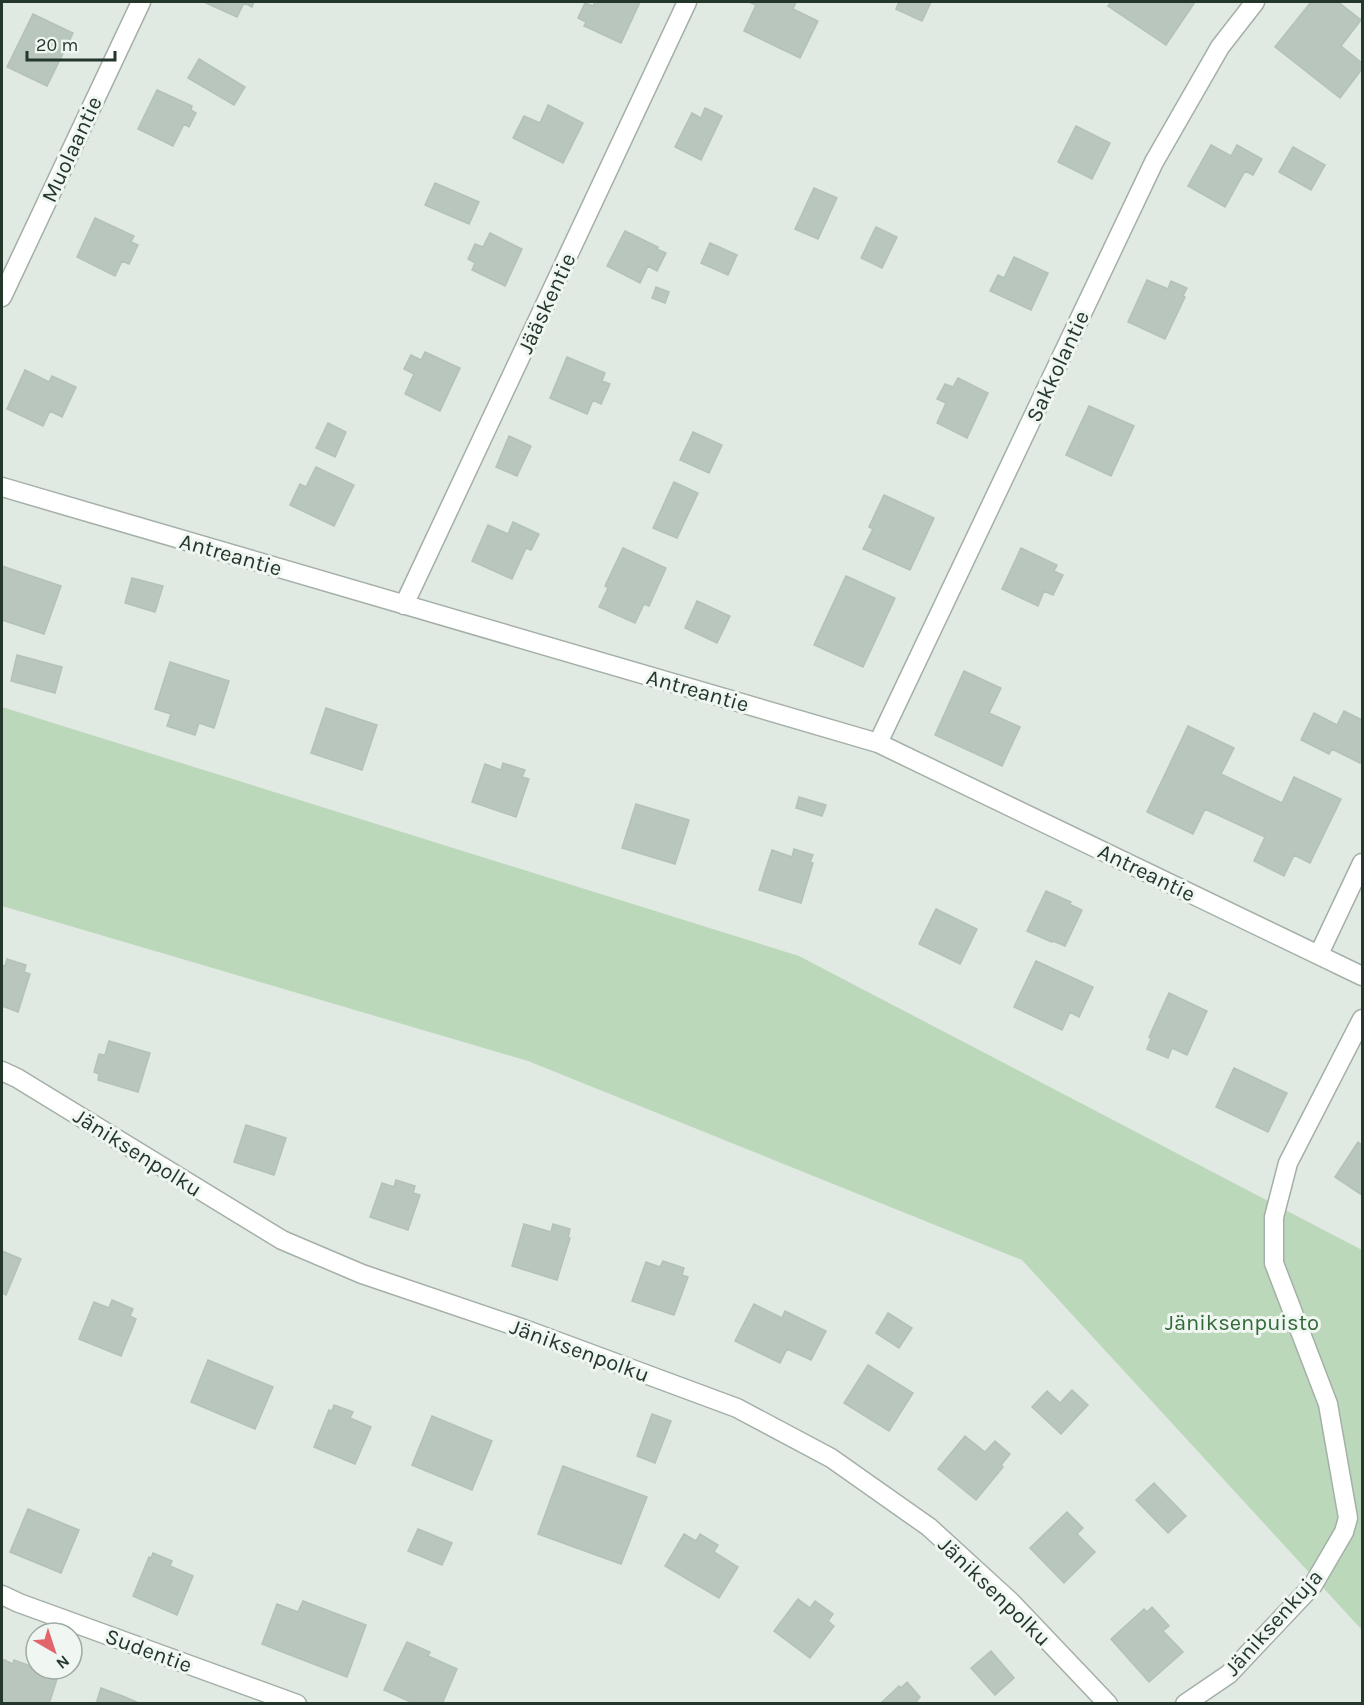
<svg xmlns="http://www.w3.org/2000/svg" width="1364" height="1705" viewBox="0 0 1364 1705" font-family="Karla,sans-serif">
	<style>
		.green { fill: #bcd8bb }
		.building { fill: #b9c6bd; stroke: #b3c2b7; stroke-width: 1.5 }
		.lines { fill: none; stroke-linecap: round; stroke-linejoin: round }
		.minor-casing { stroke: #a4b0a7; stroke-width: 21 }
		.minor { stroke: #fff; stroke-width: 18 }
		.labels { text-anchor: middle; stroke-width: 6; stroke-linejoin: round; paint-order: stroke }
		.street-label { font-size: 22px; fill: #23372b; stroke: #f0f6f1 }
		.park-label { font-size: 22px; fill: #326937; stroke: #f0f6f1 }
	</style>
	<rect width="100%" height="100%" fill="#e0e9e2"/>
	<path class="green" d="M2 707 799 956 1362 1250V1630L1022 1260 528 1061 2 906Z"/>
	<path class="building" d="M204 2H254L252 7 244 3 237 17Z
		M595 2H640L621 43 584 26 586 22 578 18 585 3 593 6Z
		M749 2H796L793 9 818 21 800 58 744 31 756 5Z
		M899 2H931L922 21 896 9Z
		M1111 2H1195L1166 45 1108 6Z
		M1311 2H1338L1361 20 1341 46 1362 63V69L1340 98 1275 47Z
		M33 14 73 33 47 86 7 67Z
		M199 59 245 87 234 105 188 78Z
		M157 90 192 106 191 110 196 113 189 127 184 124 173 146 138 129Z
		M548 105 583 123 563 163 513 138 524 116 540 123Z
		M705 108 722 116 701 160 675 147 692 113 701 118Z
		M1076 126 1110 143 1092 179 1058 162Z
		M1211 145 1231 156 1237 145 1262 159 1253 175 1245 171 1225 207 1188 186Z
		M1293 147 1325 165 1311 190 1279 172Z
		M435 183 479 202 469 224 425 205Z
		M814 188 837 198 818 239 795 229Z
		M95 218 134 236 131 242 138 245 129 264 122 261 115 276 77 257Z
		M876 227 897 237 882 268 861 258Z
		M625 231 658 247 657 249 666 253 657 271 648 266 640 283 607 266Z
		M490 233 522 249 505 286 472 270 475 263 468 259 475 244 483 247Z
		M710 243 737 255 728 275 701 263Z
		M1014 257 1048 273 1031 310 990 291 998 275 1004 278Z
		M1147 280 1168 289 1171 281 1187 288 1183 296 1185 297 1165 339 1128 322Z
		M656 287 669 292 665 303 652 298Z
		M425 352 460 368 440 411 405 394 414 374 404 369 411 355 421 360Z
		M567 357 605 373 602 381 610 384 601 404 593 400 587 414 550 398Z
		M25 370 49 382 52 376 76 387 62 417 50 411 43 426 7 409Z
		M958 378 988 393 967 438 937 423 946 403 937 399 945 384 953 387Z
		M1089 406 1134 426 1111 476 1066 455Z
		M328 423 346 432 335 457 316 448Z
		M693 432 722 445 709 473 680 460Z
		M509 436 531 446 517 476 496 467Z
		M316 467 354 485 334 526 290 505 300 484 306 487Z
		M674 482 698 493 677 538 653 528Z
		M884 495 934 518 910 570 863 549 873 529 869 527Z
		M513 522 539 534 531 550 526 548 512 579 472 561 488 525 508 534Z
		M623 548 666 568 649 606 644 604 635 623 599 607 608 588 605 586Z
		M1021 548 1057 565 1054 571 1063 575 1053 595 1044 591 1038 606 1002 589Z
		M2 566 61 586 44 634 2 620Z
		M846 576 895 598 863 667 814 645Z
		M132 578 163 586 155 612 125 603Z
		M697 601 730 616 717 643 685 628Z
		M17 655 62 667 55 693 11 681Z
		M170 662 229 681 214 728 199 723 195 735 167 726 171 714 155 709Z
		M964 671 1001 688 989 713 1020 727 1002 766 935 735Z
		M326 708 377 725 362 770 311 753Z
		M1344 711 1362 720V759L1360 763 1332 749 1329 754 1301 740 1314 713 1337 725Z
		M1188 726 1234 748 1221 774 1282 803 1294 777 1341 799 1310 863 1294 855 1284 876 1254 861 1265 837 1205 809 1193 834 1147 812Z
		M503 763 525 770 522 777 529 779 516 817 472 802 485 764 501 770Z
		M799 797 826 805 822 816 796 808Z
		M636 804 689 820 675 864 622 848Z
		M794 849 813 855 810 862 813 863 801 903 759 890 772 850 792 857Z
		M1046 891 1071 902 1069 904 1082 910 1065 946 1053 941 1052 942 1027 931Z
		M936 909 977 929 960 964 919 944Z
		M7 959 26 965 24 972 30 974 18 1012 2 1006V965L5 966Z
		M1036 961 1093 987 1079 1017 1070 1012 1062 1030 1014 1007Z
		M1169 993 1207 1011 1187 1055 1172 1048 1168 1058 1147 1049 1151 1039 1149 1037Z
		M109 1041 150 1053 138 1092 98 1080 99 1074 94 1072 99 1054 105 1055Z
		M1234 1068 1287 1093 1268 1132 1216 1107Z
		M246 1125 286 1138 274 1175 234 1162Z
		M1358 1142 1362 1145V1195L1335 1177Z
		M396 1180 415 1186 413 1193 420 1195 408 1230 370 1217 382 1183 394 1187Z
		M524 1224 551 1232 553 1224 570 1229 568 1238H570L557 1280 512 1266Z
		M2 1251 21 1259 6 1295 2 1293Z
		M663 1261 684 1268 682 1275 688 1277 674 1315 632 1301 646 1262 660 1267Z
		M112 1300 133 1309 130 1316 136 1319 121 1356 79 1339 94 1302 109 1308Z
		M754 1304 782 1318 785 1311 826 1331 811 1360 787 1349 780 1363 735 1341Z
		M888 1313 912 1328 899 1348 876 1333Z
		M208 1360 273 1387 255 1429 191 1402Z
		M868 1365 913 1393 889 1431 844 1403Z
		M1072 1390 1088 1405 1061 1434 1032 1407 1047 1391 1060 1403Z
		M334 1405 353 1412 350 1418 371 1427 355 1464 314 1447 329 1410 332 1411Z
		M652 1414 671 1421 655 1463 637 1456Z
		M432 1416 492 1441 472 1490 412 1465Z
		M965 1436 985 1452 995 1441 1010 1454 1001 1465 1003 1467 976 1500 938 1469Z
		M563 1466 647 1497 621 1564 538 1534Z
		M1154 1483 1186 1516 1168 1533 1136 1500Z
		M28 1509 79 1530 61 1573 10 1552Z
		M1067 1512 1083 1528 1077 1534 1095 1552 1064 1583 1030 1548Z
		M418 1529 452 1543 442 1565 408 1551Z
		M684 1534 696 1541 700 1534 718 1545 714 1552 738 1567 719 1598 665 1566Z
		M153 1553 172 1561 170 1566 193 1576 177 1615 133 1596 149 1557 151 1558Z
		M798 1599 810 1608 815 1601 833 1614 828 1621 834 1626 810 1658 774 1631Z
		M303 1601 366 1625 347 1677 262 1644 277 1604 298 1612Z
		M1152 1607 1169 1626 1163 1631 1183 1652 1149 1682 1111 1639 1144 1609 1147 1612Z
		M407 1642 430 1652 428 1656 457 1669 442 1704H415L384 1690Z
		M991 1651 1014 1678 995 1695 971 1668Z
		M2 1659 13 1664 14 1660 58 1676 49 1704H2Z
		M907 1682 920 1697 915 1704H880L899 1686 901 1688Z
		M101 1688 125 1697 141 1704H96Z"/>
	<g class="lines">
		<defs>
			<path id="minor" d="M2 297 141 2
				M2 487 878 743 1362 976
				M404 605 687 2
				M878 743 1154 162 1220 47 1255 2
				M1319 954 1362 863
				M2 1071 17 1078 282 1240 362 1274 524 1329 737 1408 831 1458 929 1527 1011 1602 1108 1704
				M2 1595 19 1603 297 1704
				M1185 1704 1229 1674 1313 1585 1344 1532 1348 1518 1328 1404 1274 1263V1217L1288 1163 1362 1019"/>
		</defs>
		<use href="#minor" class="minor-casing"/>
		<use href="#minor" class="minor"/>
	</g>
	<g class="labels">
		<g class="street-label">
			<text transform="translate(71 149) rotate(-65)" y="8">Muolaantie</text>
			<text transform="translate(546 303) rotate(-65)" y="8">Jääskentie</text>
			<text transform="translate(1057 366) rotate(-65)" y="8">Sakkolantie</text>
			<text transform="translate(231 554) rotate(16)" y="8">Antreantie</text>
			<text transform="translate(698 690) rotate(16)" y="8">Antreantie</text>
			<text transform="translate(1147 872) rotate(26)" y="8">Antreantie</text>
			<text transform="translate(138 1152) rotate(32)" y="8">Jäniksenpolku</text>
			<text transform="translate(580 1350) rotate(20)" y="8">Jäniksenpolku</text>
			<text transform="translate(995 1591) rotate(44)" y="8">Jäniksenpolku</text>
			<text transform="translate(1273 1622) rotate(-48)" y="8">Jäniksenkuja</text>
			<text transform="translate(149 1650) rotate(20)" y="8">Sudentie</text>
		</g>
		<g class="park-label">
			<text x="1242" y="1330">Jäniksenpuisto</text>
		</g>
	</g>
	<rect width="1364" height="1705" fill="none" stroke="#23372b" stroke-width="6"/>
	<g transform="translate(54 1651) rotate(141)"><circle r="28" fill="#f0f6f1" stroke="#9eaaa2" stroke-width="1.5"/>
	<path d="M0-4.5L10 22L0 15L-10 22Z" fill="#e2656c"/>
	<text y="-9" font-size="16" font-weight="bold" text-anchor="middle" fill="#23372b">N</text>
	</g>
	<path d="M27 51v9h88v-9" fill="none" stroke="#23372b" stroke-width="3"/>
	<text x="36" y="51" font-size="18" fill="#23372b" stroke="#f0f6f1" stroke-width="4.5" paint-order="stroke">20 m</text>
</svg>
